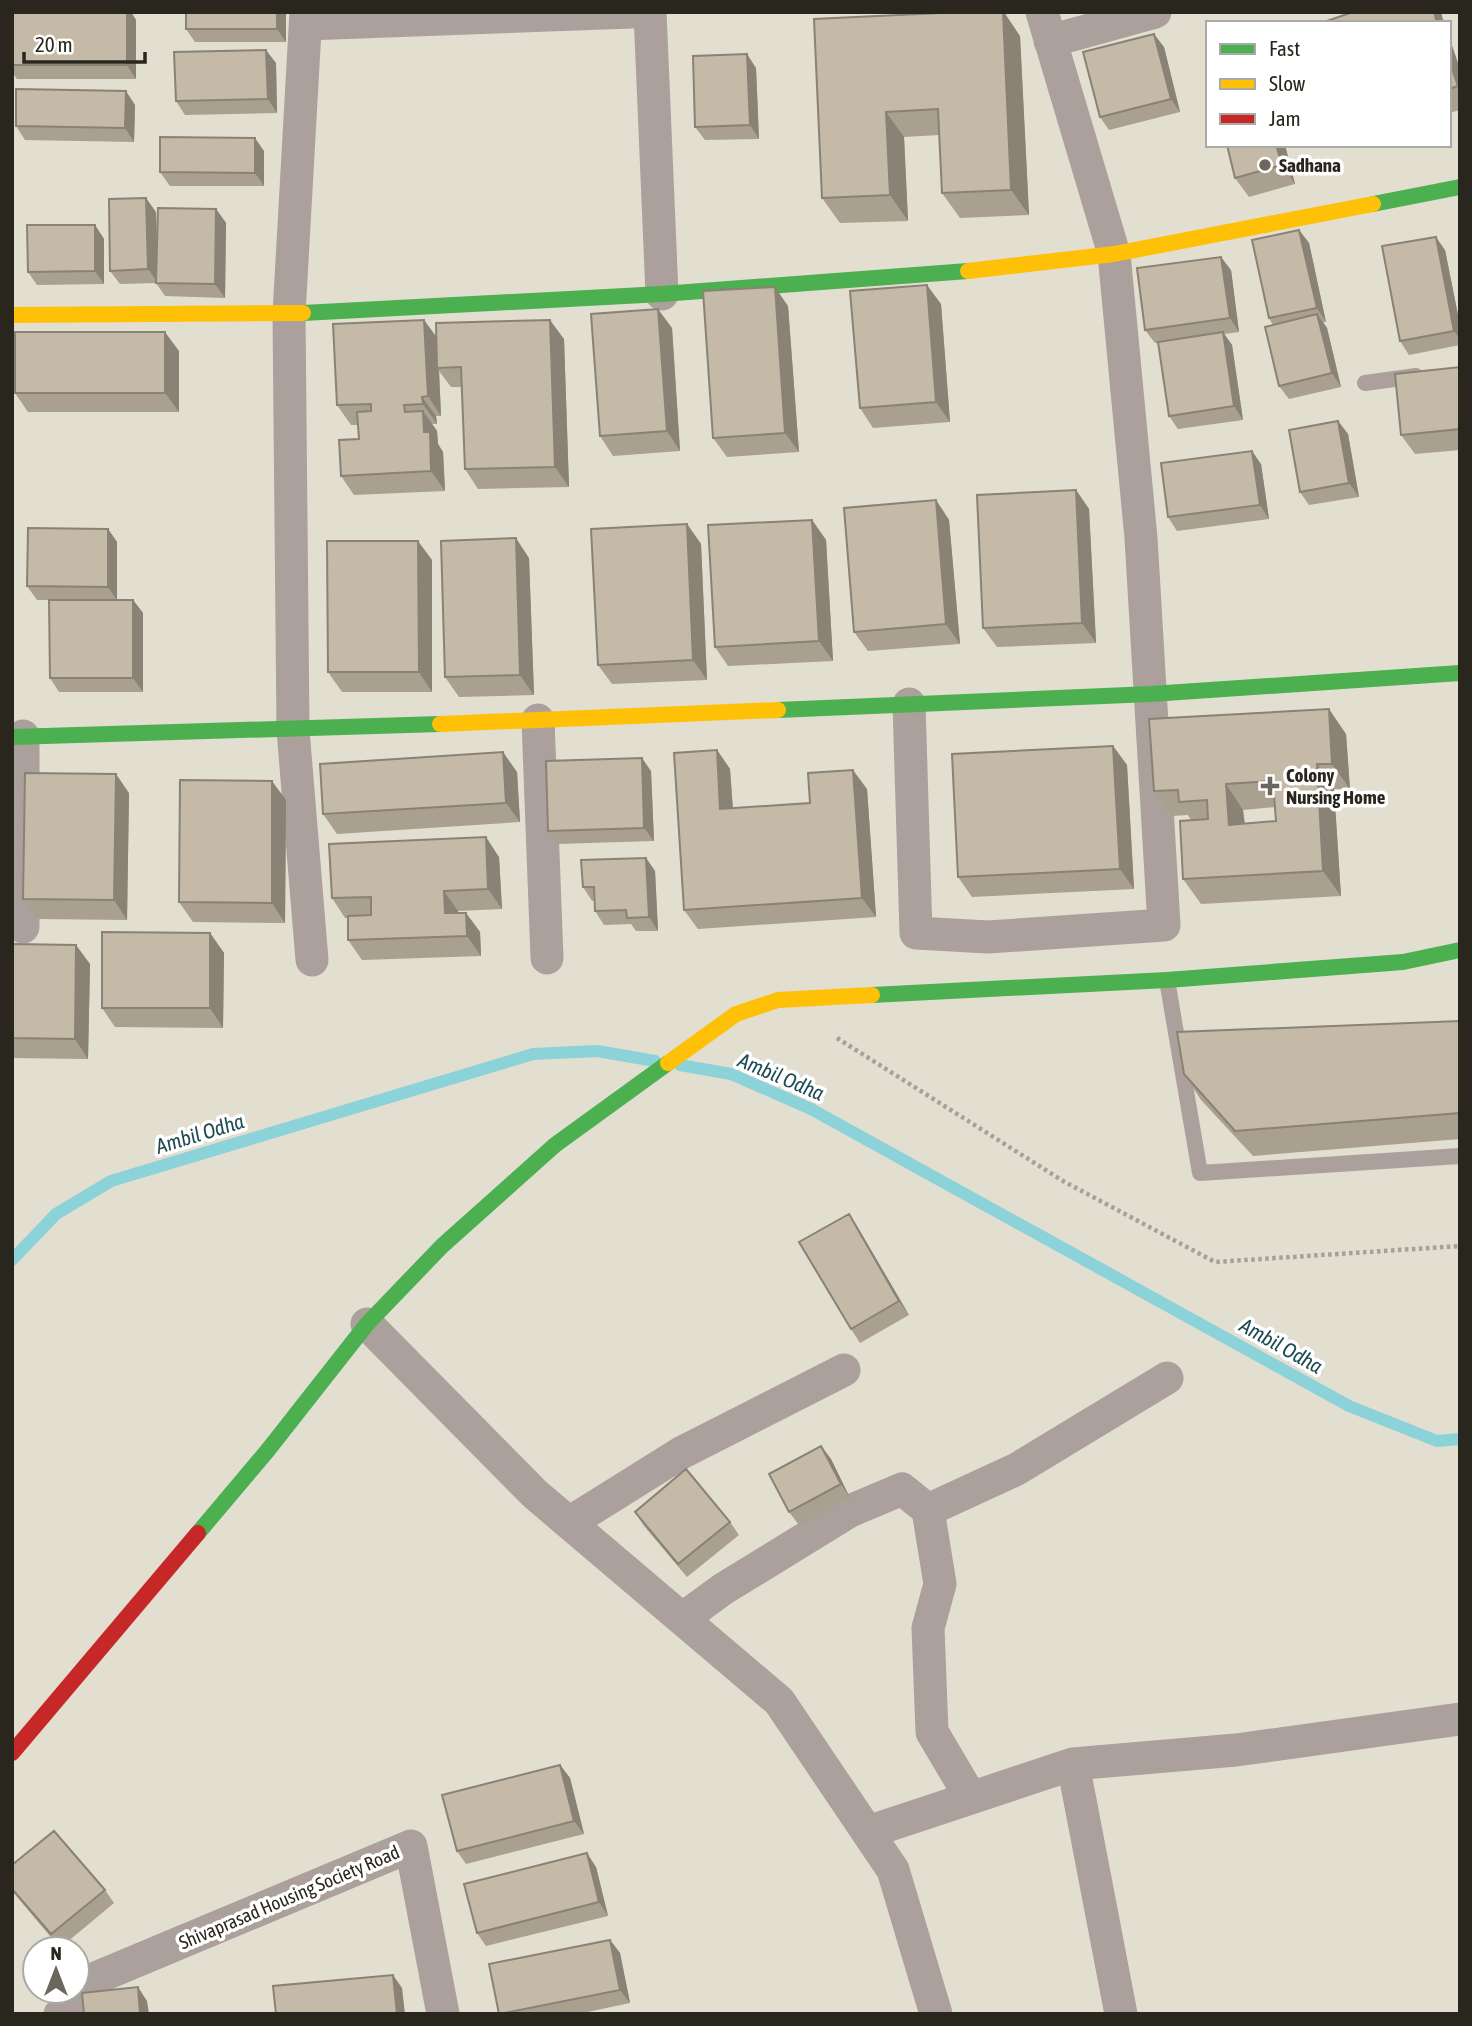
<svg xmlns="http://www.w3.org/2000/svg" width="1472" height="2026" viewBox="0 0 1472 2026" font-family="'Asap Condensed',sans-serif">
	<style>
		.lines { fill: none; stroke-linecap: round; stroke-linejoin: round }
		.stream { stroke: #8cd2d9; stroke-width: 12 }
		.path { stroke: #a6a09a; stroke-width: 4.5; stroke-dasharray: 3.5 3.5; stroke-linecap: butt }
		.lane { stroke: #aba09c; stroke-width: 16 }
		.street { stroke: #aba09c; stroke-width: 33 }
		.fast { stroke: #4caf50; stroke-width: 16 }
		.slow { stroke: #ffc107; stroke-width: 16 }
		.jam { stroke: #c62828; stroke-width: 16 }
		.wall { fill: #a9a090; fill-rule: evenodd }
		.shaded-wall { fill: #898275 }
		.building { fill: #c4baa7; stroke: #898275; stroke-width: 2; fill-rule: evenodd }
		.poi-dot { fill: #6a675c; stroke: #fff; stroke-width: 2.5 }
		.labels { text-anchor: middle; stroke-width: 7; stroke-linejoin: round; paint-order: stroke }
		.poi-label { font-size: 19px; font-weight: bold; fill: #29271d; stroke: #fff; text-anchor: start }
		.street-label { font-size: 19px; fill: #29271d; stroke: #fff }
		.water-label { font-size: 21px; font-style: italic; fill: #1d4b52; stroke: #fff }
	</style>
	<rect width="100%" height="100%" fill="#e2ded0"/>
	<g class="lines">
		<path class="stream" d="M680 1065 731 1074 811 1109 1349 1406 1437 1441 1460 1439
			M12 1260 56 1214 111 1181 533 1054 597 1051 655 1061"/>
		<path class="path" d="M837 1038 1063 1181 1215 1262 1460 1246"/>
		<path class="lane" d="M1365 383 1416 376
			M1167 980 1200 1173 1460 1156"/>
		<path class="street" d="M306 12 289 314 293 730 312 960
			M650 12 662 294
			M306 24 631 12
			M1050 41 1155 12
			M909 704 916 933 988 937 1164 925 1141 538 1114 254 1042 12
			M538 720 547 958
			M23 736V927
			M367 1324 535 1494 779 1701 893 1870 936 2014
			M569 1523 681 1453 844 1370
			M682 1619 723 1589 850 1511 902 1489 928 1510
			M1073 1764 1121 2014
			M971 1798 932 1732 928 1628 940 1584 928 1510 1017 1469 1167 1378
			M868 1832 1073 1764 1236 1750 1460 1719
			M60 2014 91 1980 411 1846 443 2014"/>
		<path class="fast" d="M1373 204 1460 187
			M303 313 662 294 968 271
			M778 710 1151 694 1460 673
			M12 737 440 724
			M872 995 1167 980 1403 962 1460 950
			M198 1533 268 1450 367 1324 442 1246 555 1145 668 1063"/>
		<path class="slow" d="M968 271 1114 254 1373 204
			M12 315 303 313
			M440 724 778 710
			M668 1063 736 1014 778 1000 872 995"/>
		<path class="jam" d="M12 1753 198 1533"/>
	</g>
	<path class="wall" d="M12 12H131L136 20V79H17L12 72Z
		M286 12V42H195L186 29Z
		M814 19 1020 36 1029 215 960 218 942 193 939 135 904 137 908 221 840 223 822 198Z
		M1449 37 1460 69V110L1449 113Z
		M1164 47 1180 112 1109 130 1100 117Z
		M276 63 277 113 185 115 176 101Z
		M756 68 759 139 705 140 695 127Z
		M135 105 134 142 25 140 16 126Z
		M1285 145 1295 184 1249 197 1235 178Z
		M264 151V186H170L160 172Z
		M216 209 226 223 225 298 165 296 156 283 120 284 110 271 156 212 157 250Z
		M95 225 104 239V284L37 285 28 272Z
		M1299 230 1309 243 1326 322H1323L1327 328 1341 387 1289 399 1279 386 1273 325 1269 318Z
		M1445 250 1460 325V345L1409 355 1400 341Z
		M1231 270 1239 332 1224 334 1232 345 1243 420 1178 429 1169 416 1158 343H1155L1145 330Z
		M941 304 950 422 873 428 860 408Z
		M788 306 799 452 727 457 713 438Z
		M424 320 436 337 564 339 569 487 478 489 465 469 462 387H451L439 371 441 416H436L437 424H432L437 431 438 444 443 452 445 491 354 495 341 476 359 439 358 425H351L337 405Z
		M672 328 680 451 613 456 600 436Z
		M179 351V412H28L15 393Z
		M1460 367V450L1415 454 1401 435Z
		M1338 421 1348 434 1359 497 1309 505 1300 492Z
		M1261 464 1269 519 1177 531 1168 517Z
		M1076 490 1089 509 1096 643 997 647 983 628Z
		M936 500 949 520 960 644 868 651 854 632Z
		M812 520 826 540 833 661 728 666 715 647Z
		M687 524 701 544 707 680 612 684 598 665Z
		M108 529 117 542V600H133L143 613V692H59L50 678 82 600H37L27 586Z
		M529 558 534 695 459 697 445 677Z
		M432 560V692H342L328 672Z
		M1346 734 1350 789H1334L1341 896 1201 904 1183 879 1191 820 1188 815 1171 816 1154 791ZM1275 807 1276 821 1245 823 1243 810Z
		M1113 746 1127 765 1134 889 972 897 958 877Z
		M717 750 730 769 733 808 810 803 867 789 876 917 698 929 684 910Z
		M651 771 654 841 558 844 548 831Z
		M517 772 520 822 337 834 323 814Z
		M129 793 127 920 37 919 23 899Z
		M286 800 285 923 193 922 179 902Z
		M499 857 502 909 458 911V913H466L480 932 481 956 362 960 348 940V918H345L332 898Z
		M646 858 655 871 658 931H636L631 924 604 925 595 911V900L592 901 583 887Z
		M210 933 224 953 223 1028 115 1027 102 1008Z
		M12 944 90 964 88 1059 12 1058Z
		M1460 1021V1139L1253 1156 1201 1100 1184 1074Z
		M849 1214 858 1228 909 1315 860 1343 851 1329Z
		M821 1446 831 1459 850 1498 799 1525 789 1512Z
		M635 1512 730 1522 739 1535 687 1577 644 1526Z
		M560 1765 570 1778 584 1834 466 1864 457 1851Z
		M12 1865 105 1890 114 1903 60 1948 12 1891Z
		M596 1867 608 1916 486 1946 477 1933Z
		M610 1940 620 1953 630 2003 578 2014H499Z"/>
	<path class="shaded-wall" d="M127 12H131L136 20V79L127 65Z
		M277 12H286V42L277 29Z
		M1003 12H1004L1020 36 1029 215 1011 190Z
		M1434 12H1441L1444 23H1437Z
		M1154 34 1164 47 1180 112 1171 99Z
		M1449 37 1460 69V89L1449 60Z
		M266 50 276 63 277 113 268 99Z
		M747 54 756 68 759 139 750 125Z
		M126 91 135 105 134 142 125 128Z
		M886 112 904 137 908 221 890 195Z
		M255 138 264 151V186L255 173Z
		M1276 145H1285L1295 184 1282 165Z
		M146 198 156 212 158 283 148 269Z
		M216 209 226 223 225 298 215 284Z
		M95 225 104 239V284L95 271Z
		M1299 230 1309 243 1326 322 1317 308Z
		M1436 237 1445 250 1460 325V339L1454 331Z
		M1221 257 1231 270 1239 332 1230 318Z
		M927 285 941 304 950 422 936 402Z
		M775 287 788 306 799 452 785 433Z
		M658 309 672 328 680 451 667 431Z
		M1317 314 1327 328 1341 387 1332 373Z
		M424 320 438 339 437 368 439 371 441 416 428 396Z
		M550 320 564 339 569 487 555 467Z
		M165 332 179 351V412L165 393Z
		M1223 332 1232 345 1243 420 1234 406Z
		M422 397 436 416 437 424 423 404Z
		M423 411 437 431 438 444 443 452 445 491 431 471 424 432Z
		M1338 421 1348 434 1359 497 1349 483Z
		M1252 451 1261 464 1269 519 1260 505Z
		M1076 490 1089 509 1096 643 1082 623Z
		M936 500 949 520 960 644 946 624Z
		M812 520 826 540 833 661 819 641Z
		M687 524 701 544 707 680 693 660Z
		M108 529 117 542V600L108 587Z
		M516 538 529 558 534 695 520 675Z
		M418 541 432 560V692L419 672Z
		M133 600 143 613V692L133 678Z
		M1329 709 1346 734 1350 789 1332 764Z
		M1113 746 1127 765 1134 889 1120 869Z
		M717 750 730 769 734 828 720 809Z
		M503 752 517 772 520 822 506 803Z
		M642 758 651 771 654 841 644 828Z
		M1317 764 1334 789 1341 896 1323 871Z
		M853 770 867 789 876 917 862 898Z
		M116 774 129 793 127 920 114 900Z
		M272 781 286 800 285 923 272 903Z
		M1226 784 1243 810 1247 850 1229 825Z
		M486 837 499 857 502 909 488 889Z
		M646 858 655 871 658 931 649 917Z
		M444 891 458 911 459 933 445 913Z
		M466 913 480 932 481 956 467 936Z
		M210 933 224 953 223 1028 210 1008Z
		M76 945 90 964 88 1059 75 1039Z
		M849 1214 858 1228 909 1315 899 1301Z
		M821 1446 831 1459 850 1498 841 1484Z
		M560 1765 570 1778 584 1834 574 1821Z
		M587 1853 596 1867 608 1916 599 1902Z
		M610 1940 620 1953 630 2003 620 1990Z
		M393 1975 402 1988 405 2014H397Z
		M138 1987 147 2001 149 2014H140Z"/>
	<path class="building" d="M12 12H127V65H12Z
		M186 12H277V29H186Z
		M962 12H1003L1011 190 942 193 938 109 886 112 890 195 822 198 814 19Z
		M1353 12H1434L1437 23H1321Z
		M1154 34 1171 99 1100 117 1083 52Z
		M266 50 268 99 176 101 174 52Z
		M747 54 750 125 695 127 693 56Z
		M1449 60 1458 86 1449 89Z
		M16 89 126 91 125 128 16 126Z
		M160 137 255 138V173L160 172Z
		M1227 145H1276L1282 165 1235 178Z
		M146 198 148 269 110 271 109 199Z
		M158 208 216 209 215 284 156 283Z
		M27 225H95V271L28 272Z
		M1299 230 1317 308 1269 318 1252 240Z
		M1436 237 1454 331 1400 341 1382 246Z
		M1221 257 1230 318 1145 330 1137 268Z
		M927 285 936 402 860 408 850 291Z
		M775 287 785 433 713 438 703 291Z
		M658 309 667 431 600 436 591 314Z
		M1317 314 1332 373 1279 386 1265 327Z
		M424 320 428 396 422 397 423 404 404 405 405 412 423 411 424 432H430L431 471 341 476 339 440 359 439 357 412 371 411V404L337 405 333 324Z
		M550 320 555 467 465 469 461 367 437 368 436 323Z
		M15 332H165V393H15Z
		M1223 332 1234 406 1169 416 1158 342Z
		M1460 367V429L1401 435 1395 374Z
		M1338 421 1349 483 1300 492 1289 430Z
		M1252 451 1260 505 1168 517 1161 463Z
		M1076 490 1082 623 983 628 977 495Z
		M936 500 946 624 854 632 844 508Z
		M812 520 819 641 715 647 708 525Z
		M687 524 693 660 598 665 591 529Z
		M28 528 108 529V587L27 586Z
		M516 538 520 675 445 677 441 541Z
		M327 541H418L419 672H328Z
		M49 600H133V678H50Z
		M1329 709 1332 764H1317L1323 871 1183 879 1180 821 1208 819 1207 800 1179 802 1178 790 1154 791 1149 719ZM1273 781 1276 821 1229 825 1226 784Z
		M1113 746 1120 869 958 877 952 754Z
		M717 750 720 809 810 803 808 773 853 770 862 898 684 910 674 753Z
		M503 752 506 803 323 814 320 764Z
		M642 758 644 828 548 831 546 761Z
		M25 773 116 774 114 900 23 899Z
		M180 780 272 781V903L179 902Z
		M486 837 488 889 444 891 445 913H466L467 936 348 940V916L371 915V897L332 898 329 844Z
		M646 858 649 917 627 918 626 910 595 911 594 887H583L581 860Z
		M102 932 210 933V1008H102Z
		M12 944 76 945 75 1039 12 1038Z
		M1460 1021V1113L1235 1131 1184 1074 1177 1032Z
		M849 1214 899 1301 851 1329 799 1242Z
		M821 1446 841 1484 789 1512 769 1474Z
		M686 1469 730 1522 678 1564 635 1512Z
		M560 1765 574 1821 457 1851 442 1795Z
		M54 1831 105 1890 51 1934 12 1889V1865Z
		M587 1853 599 1902 477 1933 464 1884Z
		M610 1940 620 1990 499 2014 489 1964Z
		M393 1975 397 2014H276L273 1986Z
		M138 1987 140 2014H84L82 1993Z"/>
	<g class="poi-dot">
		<circle cx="1265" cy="165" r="7"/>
		<path d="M1266.5 775.5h7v7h7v7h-7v7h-7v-7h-7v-7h7z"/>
	</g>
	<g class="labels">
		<g class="poi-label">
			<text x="1279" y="172">Sadhana</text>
			<text x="1286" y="782">Colony<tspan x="1286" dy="22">Nursing Home</tspan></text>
		</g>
		<g class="street-label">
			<text transform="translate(289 1897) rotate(-23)" y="7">Shivaprasad Housing Society Road</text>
		</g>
		<g class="water-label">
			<text transform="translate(781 1077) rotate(23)" y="7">Ambil Odha</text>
			<text transform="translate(200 1134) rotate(-17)" y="7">Ambil Odha</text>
			<text transform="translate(1281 1346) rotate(29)" y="7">Ambil Odha</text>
		</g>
	</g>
	<rect width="1472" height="2026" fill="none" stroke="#29271d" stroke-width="28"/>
	<rect x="1206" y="21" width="245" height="126" fill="#ffffff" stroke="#a9a9a5" stroke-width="2"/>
	<rect x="1220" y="44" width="35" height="10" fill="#4caf50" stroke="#a9a9a5" stroke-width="2"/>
	<text x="1269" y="56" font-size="21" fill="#29271d">Fast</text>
	<rect x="1220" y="79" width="35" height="10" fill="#ffc107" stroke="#a9a9a5" stroke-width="2"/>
	<text x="1269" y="91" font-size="21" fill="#29271d">Slow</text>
	<rect x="1220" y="114" width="35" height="10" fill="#c62828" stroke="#a9a9a5" stroke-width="2"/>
	<text x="1269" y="126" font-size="21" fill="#29271d">Jam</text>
	<g transform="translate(56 1970)"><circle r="33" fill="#ffffff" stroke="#a9a9a5" stroke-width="2"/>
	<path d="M0-5L12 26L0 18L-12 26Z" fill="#6a675c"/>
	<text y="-10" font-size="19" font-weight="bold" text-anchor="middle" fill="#29271d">N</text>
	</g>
	<path d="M24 52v10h121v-10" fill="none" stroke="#29271d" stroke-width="3.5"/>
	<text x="35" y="52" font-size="21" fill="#29271d" stroke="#ffffff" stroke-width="5" paint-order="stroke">20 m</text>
</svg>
